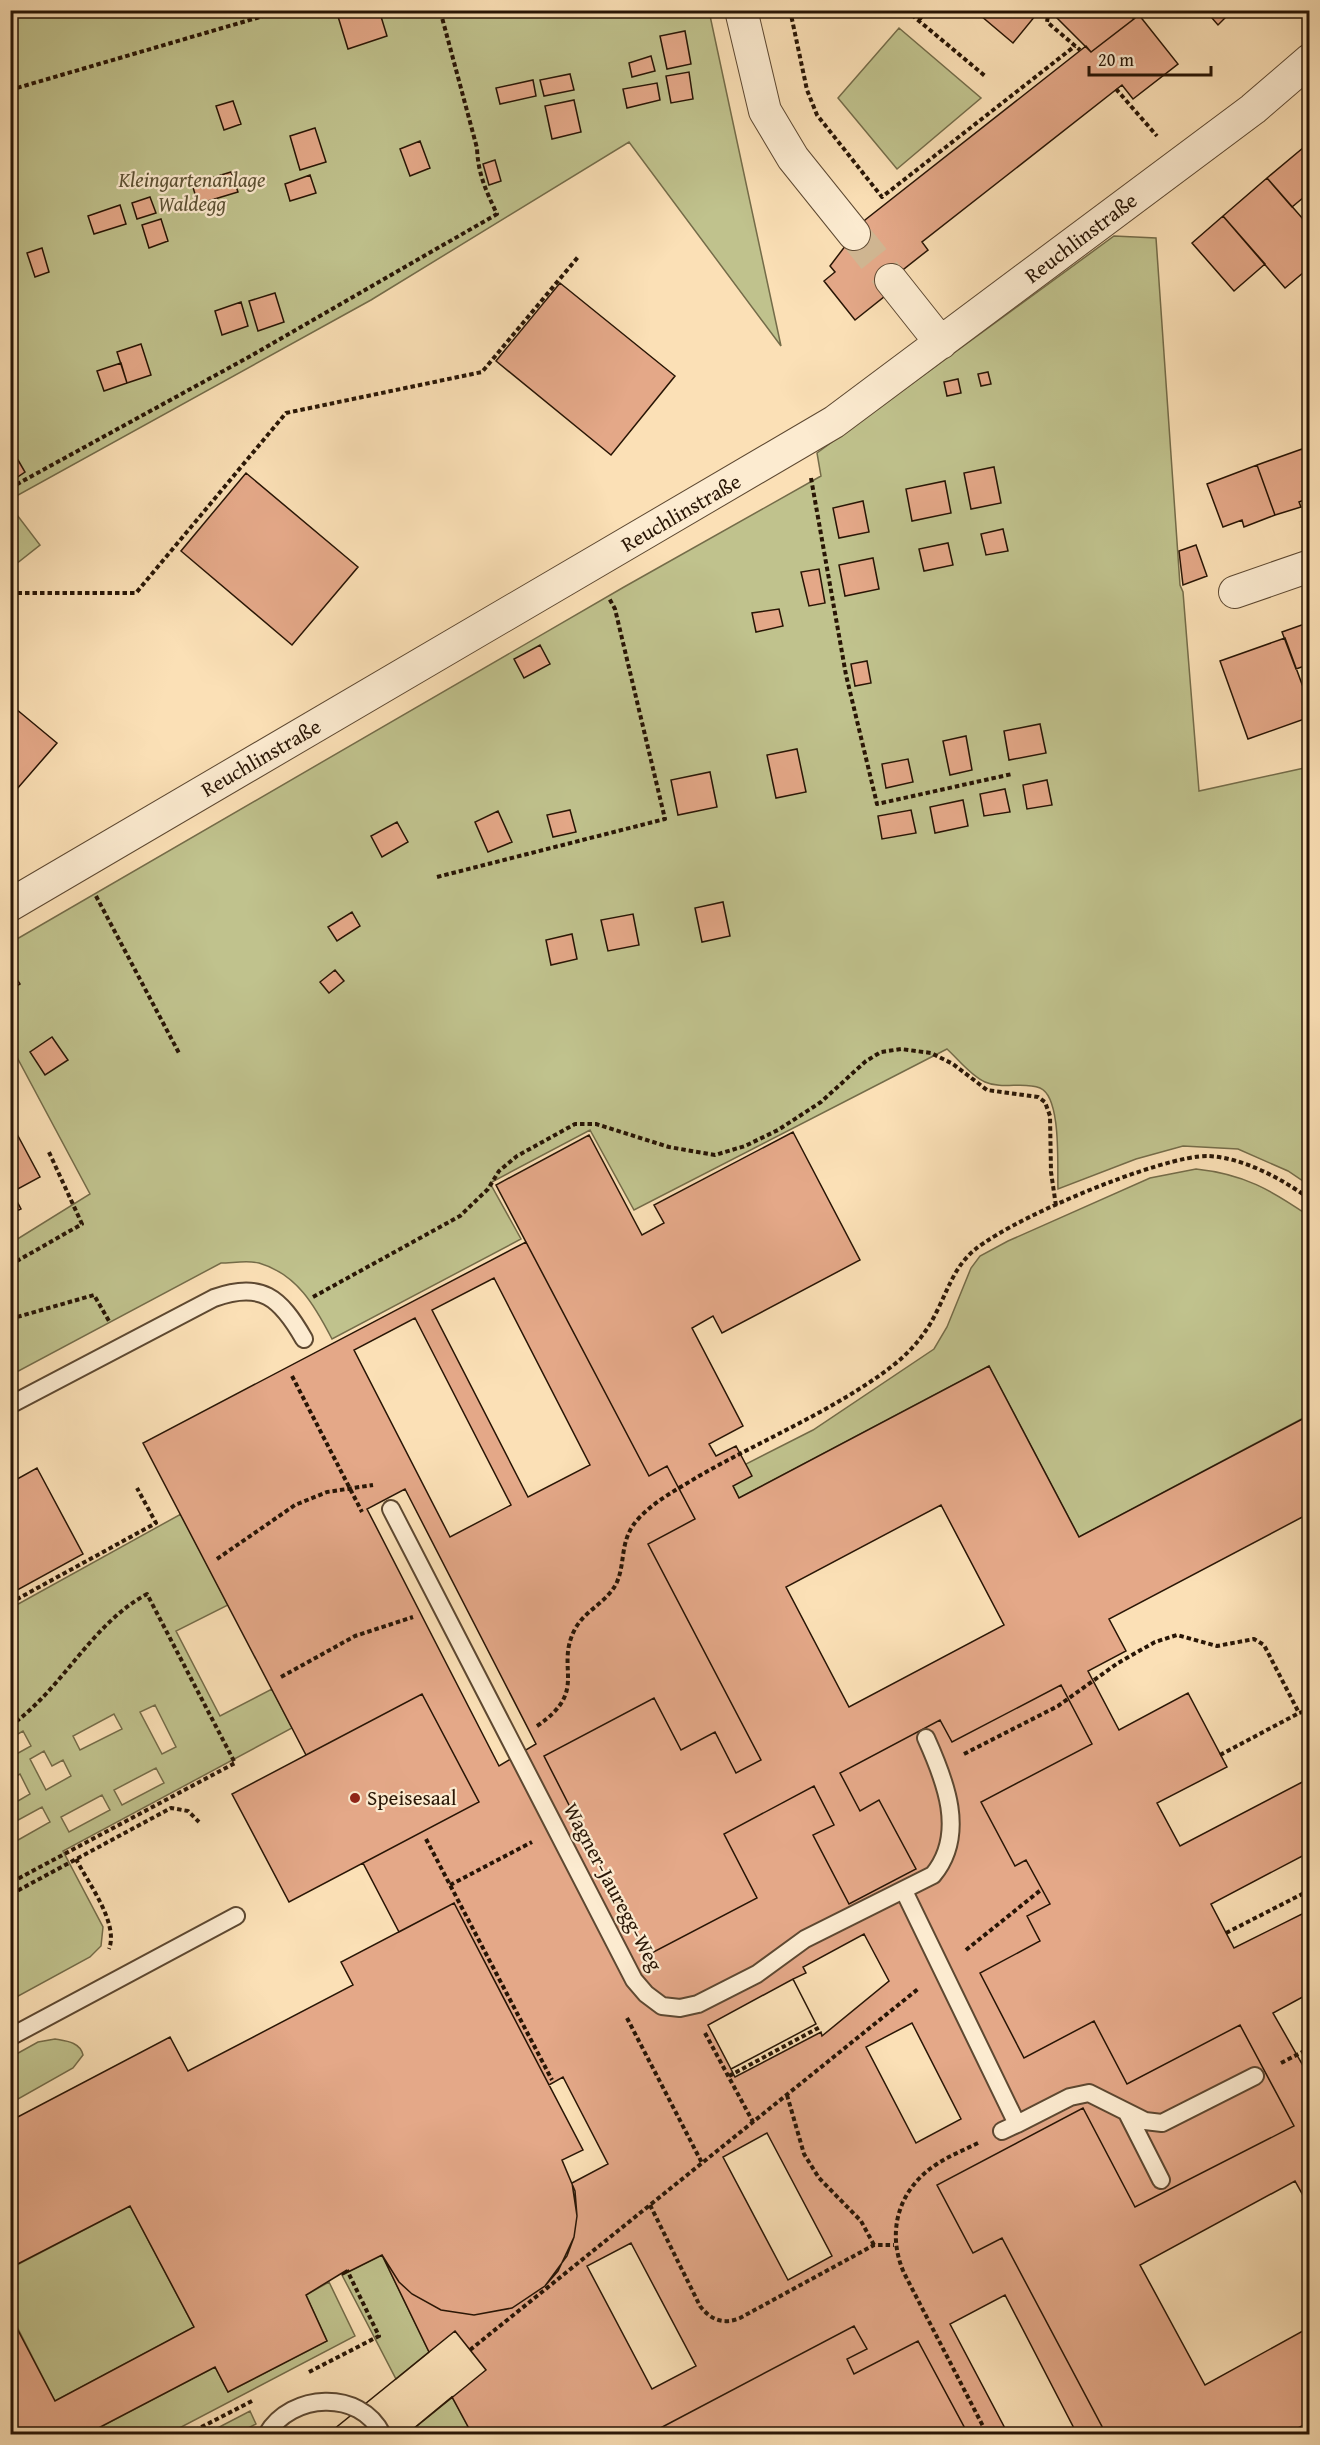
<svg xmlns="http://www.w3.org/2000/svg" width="1320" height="2445" viewBox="0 0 1320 2445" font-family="'Gentium Book Plus',serif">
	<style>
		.green { fill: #c0c28d; stroke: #746c49; stroke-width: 1.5; fill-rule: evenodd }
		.building { fill: #e4a888; stroke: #281505; stroke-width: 1.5; fill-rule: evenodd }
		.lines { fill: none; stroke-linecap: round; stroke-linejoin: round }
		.minor-tunnel { stroke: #d1b793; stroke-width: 32; stroke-dasharray: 32 16; stroke-linecap: butt }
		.service-casing { stroke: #5d4831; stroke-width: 20 }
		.minor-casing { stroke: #5d4831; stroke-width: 34 }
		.path { stroke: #281505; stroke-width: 4; stroke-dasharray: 4.5 3; stroke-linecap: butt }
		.service { stroke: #fcebd0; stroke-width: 16 }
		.minor { stroke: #fcebd0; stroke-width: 32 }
		.poi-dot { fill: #8f2418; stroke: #fcebd0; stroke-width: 2 }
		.labels { text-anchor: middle; stroke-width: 4.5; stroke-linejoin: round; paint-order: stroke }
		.park-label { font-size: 21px; font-style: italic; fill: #5d5235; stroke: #fcebd0 }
		.street-label { font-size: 21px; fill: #281505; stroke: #fcebd0 }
		.poi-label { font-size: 21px; fill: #281505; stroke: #fcebd0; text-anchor: start }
	</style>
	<rect width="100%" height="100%" fill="#fbe0b6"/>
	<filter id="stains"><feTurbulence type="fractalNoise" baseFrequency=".00333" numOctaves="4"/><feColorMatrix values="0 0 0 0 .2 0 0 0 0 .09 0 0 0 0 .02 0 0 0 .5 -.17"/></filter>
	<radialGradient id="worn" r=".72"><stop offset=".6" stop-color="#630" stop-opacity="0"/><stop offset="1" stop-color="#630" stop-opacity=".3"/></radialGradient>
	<path class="green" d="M11 11H709L781 346 629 142 371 300 11 499Z
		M899 28 981 98 897 169 838 98Z
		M1114 236 1156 238 1180 585 1183 592 1199 791 1309 767V1185L1288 1171 1238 1149 1183 1146 1136 1159 1058 1189C1057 1168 1062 1097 1040 1088 1023 1081 1003 1090 985 1082 971 1076 958 1059 947 1049L634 1210 590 1130 490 1183 521 1239 332 1339C315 1306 297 1274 259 1263 248 1260 232 1263 221 1263L11 1375V1243L90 1194 11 1046 10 943 624 587 821 476 817 453Z
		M11 507 40 545 11 568 10 508Z
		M1196 1169C1244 1174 1271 1190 1309 1216V1415L1079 1537 989 1366 739 1498 733 1486 746 1464 813 1430 934 1349 947 1327 971 1268 980 1256 1008 1241 1150 1178Z
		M181 1514 228 1605 176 1631 220 1716 272 1689 292 1728 63 1851 103 1927 101 1946 90 1957 11 2000V1844L50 1822 42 1807 11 1824V1805L30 1794 20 1774 11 1779V1757L31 1746 23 1731 11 1738V1608ZM155 1705 176 1747 162 1754 140 1712ZM114 1714 122 1729 80 1750 73 1736ZM44 1751 52 1766 63 1760 71 1776 46 1790 30 1759ZM156 1768 164 1783 122 1805 114 1790ZM102 1795 110 1810 69 1832 61 1817Z
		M55 2039C66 2041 80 2042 83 2055L73 2068 11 2103V2057L38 2042Z
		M130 2206 194 2327 55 2401 11 2315V2268Z
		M382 2255 429 2352 396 2379 342 2275Z
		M329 2282 355 2336 168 2434H87L215 2367 228 2392 327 2341 306 2295Z
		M452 2397 472 2434H407Z
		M250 2411 256 2424 237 2434H206Z
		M1309 2422V2434H1286Z"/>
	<path class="building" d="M336 10H379L387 36 348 49Z
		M974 10H1040L1013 43Z
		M1049 10H1124L1134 19 1091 52Z
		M1205 10H1233L1218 25Z
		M1139 15 1178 64 1133 99 1122 85 922 242 928 250 880 288 885 296 855 320 824 281 835 272 830 266 865 220 1086 46 1091 52Z
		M685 31 691 64 667 69 660 36Z
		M651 56 655 71 632 77 629 63Z
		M689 72 693 99 671 103 666 76Z
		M570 74 574 90 544 96 540 80Z
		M533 80 536 96 500 104 496 88Z
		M657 83 660 100 627 108 623 89Z
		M574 100 581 132 552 139 545 106Z
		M233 101 241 124 224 130 216 106Z
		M315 128 326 162 300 170 290 136Z
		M420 141 430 168 410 176 400 149Z
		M1310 142V192L1292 207 1267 178Z
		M495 160 501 181 489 185 483 164Z
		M231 172 238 192 198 204 192 184Z
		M310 175 316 193 290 201 285 184Z
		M1267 178 1310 227V267L1285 288 1223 216Z
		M150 197 156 213 137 219 132 203Z
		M120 205 126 224 94 234 88 216Z
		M1223 216 1265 264 1234 291 1192 243Z
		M161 219 168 241 149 248 142 225Z
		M42 248 49 272 35 277 27 253Z
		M560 283 675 376 611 455 496 361Z
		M275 293 284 322 258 331 249 301Z
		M241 302 248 326 222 335 215 311Z
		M141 344 151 375 127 383 117 352Z
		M121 363 127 383 104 391 97 371Z
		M988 372 991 384 981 386 978 374Z
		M958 379 961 393 947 396 944 382Z
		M1302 449 1310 471V498L1299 502 1301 507 1275 515 1257 465Z
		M18 460 25 472 10 482V465Z
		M1257 465 1275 515 1244 527 1242 520 1223 527 1207 484Z
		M994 467 1001 503 971 509 964 473Z
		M246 473 358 567 292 645 181 551Z
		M945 481 951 513 912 521 906 489Z
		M863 501 869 532 839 538 833 508Z
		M1003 529 1008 551 986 555 981 534Z
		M948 543 953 565 924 571 919 549Z
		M1196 545 1207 576 1183 585 1179 551Z
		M873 558 879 589 845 596 839 565Z
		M819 569 825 603 809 606 801 572Z
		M779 609 783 626 756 632 752 613Z
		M1310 622V664L1296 669 1282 632Z
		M1285 638 1310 706V717L1248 739 1220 661Z
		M540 645 550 664 524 678 514 659Z
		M867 661 871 683 855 686 851 664Z
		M10 704 57 743 10 797Z
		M1040 724 1046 753 1009 760 1004 731Z
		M966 736 972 770 950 775 943 741Z
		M797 749 806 792 776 798 767 755Z
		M908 759 913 782 886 788 882 764Z
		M710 772 717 807 678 815 671 780Z
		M1047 780 1052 805 1027 809 1023 785Z
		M1005 789 1010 812 984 816 980 794Z
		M963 800 968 826 935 833 930 807Z
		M570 810 576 832 553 837 547 815Z
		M911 810 916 833 882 839 878 816Z
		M498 811 512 842 488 852 475 822Z
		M397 822 408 842 382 857 371 836Z
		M723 902 730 936 702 942 695 908Z
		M352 912 360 926 337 941 328 927Z
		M633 914 639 945 608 951 601 920Z
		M572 934 577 959 551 965 546 940Z
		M10 969 20 984 10 990Z
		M335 970 344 981 329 993 320 982Z
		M52 1037 68 1060 45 1075 30 1052Z
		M10 1121 40 1177 12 1192 21 1209 10 1214Z
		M793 1132 860 1260 722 1333 713 1316 692 1328 743 1426 709 1444 716 1456 736 1446 752 1476 733 1486 739 1498 989 1366 1079 1537 1310 1415V1513L1109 1619 1126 1651 1088 1671 1119 1730 1188 1693 1227 1767 1157 1803 1180 1846 1310 1778V1852L1211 1904 1234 1948 1310 1910V1993L1273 2013 1310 2078V2208L1295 2181 1140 2265 1205 2385 1310 2327V2422L1286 2434H1106L1002 2238 973 2253 937 2185 1083 2108 1135 2207 1294 2126 1240 2025 1127 2084 1094 2021 1024 2058 980 1973 1040 1941 1027 1916 1050 1904 1026 1860 1015 1866 981 1802 1092 1744 1061 1685 952 1742 940 1720 840 1773 860 1811 879 1800 916 1869 849 1904 813 1835 834 1825 814 1786 724 1834 757 1898 646 1956 544 1756 654 1698 681 1750 715 1732 736 1773 761 1760 648 1544 695 1519 667 1466 649 1476 496 1185 589 1135 642 1235 664 1223 654 1205ZM941 1505 1004 1625 849 1707 786 1587Z
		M526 1242 649 1476 667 1466 695 1519 648 1544 761 1760 736 1773 715 1732 681 1750 654 1698 544 1756 646 1956 757 1898 724 1834 814 1786 834 1825 813 1835 849 1904 916 1869 879 1800 860 1811 840 1773 940 1720 952 1742 1061 1685 1092 1744 981 1802 1015 1866 1026 1860 1050 1904 1027 1916 1040 1941 980 1973 1024 2058 1094 2021 1127 2084 1240 2025 1294 2126 1135 2207 1083 2108 937 2185 973 2253 1002 2238 1106 2434H1077L1005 2295 950 2324 1008 2434H968L918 2341 854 2374 847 2359 867 2349 854 2326 649 2434H472L452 2397 407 2434H328L429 2352 382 2255 399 2282 412 2294 441 2310 474 2315 512 2308 545 2286 567 2256 574 2237 577 2216 572 2183 608 2164 563 2077 549 2085 454 1903 399 1932 363 1863 479 1802 422 1694 306 1755 143 1443ZM405 1489 536 1744 499 1766 367 1509ZM864 1934 889 1981 822 2036 821 2032 735 2077 731 2069 816 2024 793 1979 806 1973 803 1967ZM912 2023 961 2119 916 2143 866 2047ZM767 2133 832 2256 788 2280 723 2157ZM631 2243 696 2366 652 2389 587 2266Z
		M494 1278 590 1465 528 1497 432 1310Z
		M415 1318 511 1505 450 1537 354 1350Z
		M37 1468 83 1554 10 1594V1483Z
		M422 1694 479 1802 289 1902 232 1794Z
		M454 1903 583 2150 562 2160 575 2191 577 2216 574 2237 558 2271 545 2286 512 2308 474 2315 441 2310 412 2294 399 2282 382 2255 342 2275 347 2270 306 2295 327 2341 228 2392 215 2367 87 2434H10V2315L55 2401 194 2327 130 2206 10 2268V2121L170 2037 188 2071 353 1985 341 1962Z
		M793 1979 816 2024 731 2069 708 2025Z
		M854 2326 867 2349 847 2359 854 2374 918 2341 968 2434H649Z
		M455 2331 486 2370 407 2434H328Z"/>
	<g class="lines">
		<path class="minor-tunnel" d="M854 234 891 280"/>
		<defs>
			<path id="service" d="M10 1405 214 1298C261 1281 280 1297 304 1339
				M391 1509 634 1980 646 1994 662 2006 680 2008 698 2004 757 1974 805 1939 933 1875C967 1834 945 1780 926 1738
				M904 1891 1017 2124 1002 2131
				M10 2037 236 1916
				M1127 2113 1161 2180
				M1017 2124 1070 2097 1089 2093 1145 2121 1162 2123 1255 2076
				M267 2434C291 2393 360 2389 382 2434"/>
			<path id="minor" d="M741 10 765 111 793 158 854 234
				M891 280 941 343
				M1235 592 1310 566
				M10 905 834 422 1253 109 1310 60"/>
		</defs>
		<use href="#service" class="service-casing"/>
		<use href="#minor" class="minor-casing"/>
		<path class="path" d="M790 10 807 90 817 115 882 197 1075 46
			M906 10 985 76
			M1049 10 1047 22 1080 50
			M919 20 927 10
			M1116 89 1157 136
			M10 90 284 10
			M811 478 846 675 877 804 1012 774
			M10 488 247 358 497 214C486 191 478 174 477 148L440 10
			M10 593H136L286 413 482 372 578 257
			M437 877 665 819 615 609 609 598
			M96 896 180 1055
			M10 1265 82 1224 48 1150
			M313 1297 460 1216 488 1189 499 1171 517 1156 575 1124H596L669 1147 715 1155 745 1146 778 1130 821 1102 866 1061 881 1052 901 1049 931 1053 953 1064 987 1090 1038 1097 1045 1102 1050 1116 1051 1172 1056 1206
			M10 1319 94 1295 109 1321
			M292 1376 362 1512
			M217 1559 295 1505 327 1492 373 1485
			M10 1603 156 1523 137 1488
			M281 1677 355 1636 413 1617
			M10 1726C63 1689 90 1625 147 1594L235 1763 10 1883
			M537 1726C590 1690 554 1669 575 1629 585 1610 608 1602 617 1582 626 1561 619 1539 639 1518 656 1500 678 1489 699 1476 755 1444 816 1418 870 1382 900 1362 921 1344 937 1311 947 1291 953 1272 968 1256 998 1223 1164 1154 1209 1156 1244 1158 1282 1179 1310 1199
			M964 1754 1058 1706 1118 1663 1155 1642 1177 1635 1217 1646 1254 1639 1264 1645 1299 1713 1310 1710
			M1220 1755 1299 1713
			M426 1839 552 2080
			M76 1859C88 1883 119 1923 109 1949
			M10 1879 17 1891 171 1808 188 1811 199 1822
			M450 1885 532 1842
			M1226 1933 1310 1890
			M966 1950 1042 1889
			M627 2018 702 2163
			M705 2033 753 2122
			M1281 2063 1310 2048
			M729 2076 820 2027
			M787 2095 804 2154 819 2178 861 2221 874 2245
			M978 2143C964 2150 949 2156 937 2164 898 2189 886 2232 904 2273L987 2434
			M650 2205 700 2306C711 2320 723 2325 740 2318L874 2245H894
			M470 2350 918 1989
			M309 2372 379 2336 347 2270
			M188 2434 254 2400"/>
		<use href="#service" class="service"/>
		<use href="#minor" class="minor"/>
	</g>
	<circle class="poi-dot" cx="355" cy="1798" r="6"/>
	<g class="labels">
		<g class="park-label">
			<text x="192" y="187">Kleingartenanlage<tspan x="192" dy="24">Waldegg</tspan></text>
		</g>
		<g class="street-label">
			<text transform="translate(1081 238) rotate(-37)" y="7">Reuchlinstraße</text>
			<text transform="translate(681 513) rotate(-30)" y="7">Reuchlinstraße</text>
			<text transform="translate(261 758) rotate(-30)" y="7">Reuchlinstraße</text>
			<text transform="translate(613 1887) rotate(62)" y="7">Wagner-Jauregg-Weg</text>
		</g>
		<g class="poi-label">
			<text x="367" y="1805">Speisesaal</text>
		</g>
	</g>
	<rect width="1320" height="2445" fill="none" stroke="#fbe0b6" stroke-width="36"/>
	<rect x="12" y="12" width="1296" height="2421" fill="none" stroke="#281505" stroke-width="3"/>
	<rect x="18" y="18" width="1284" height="2409" fill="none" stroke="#281505" stroke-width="1.5"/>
	<path d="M1089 66v9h122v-9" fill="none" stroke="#281505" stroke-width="3"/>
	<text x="1098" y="66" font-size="18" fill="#281505" stroke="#fcebd0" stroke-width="4.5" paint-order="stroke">20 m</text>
	<rect width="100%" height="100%" filter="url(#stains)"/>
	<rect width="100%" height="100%" fill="url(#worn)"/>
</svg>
